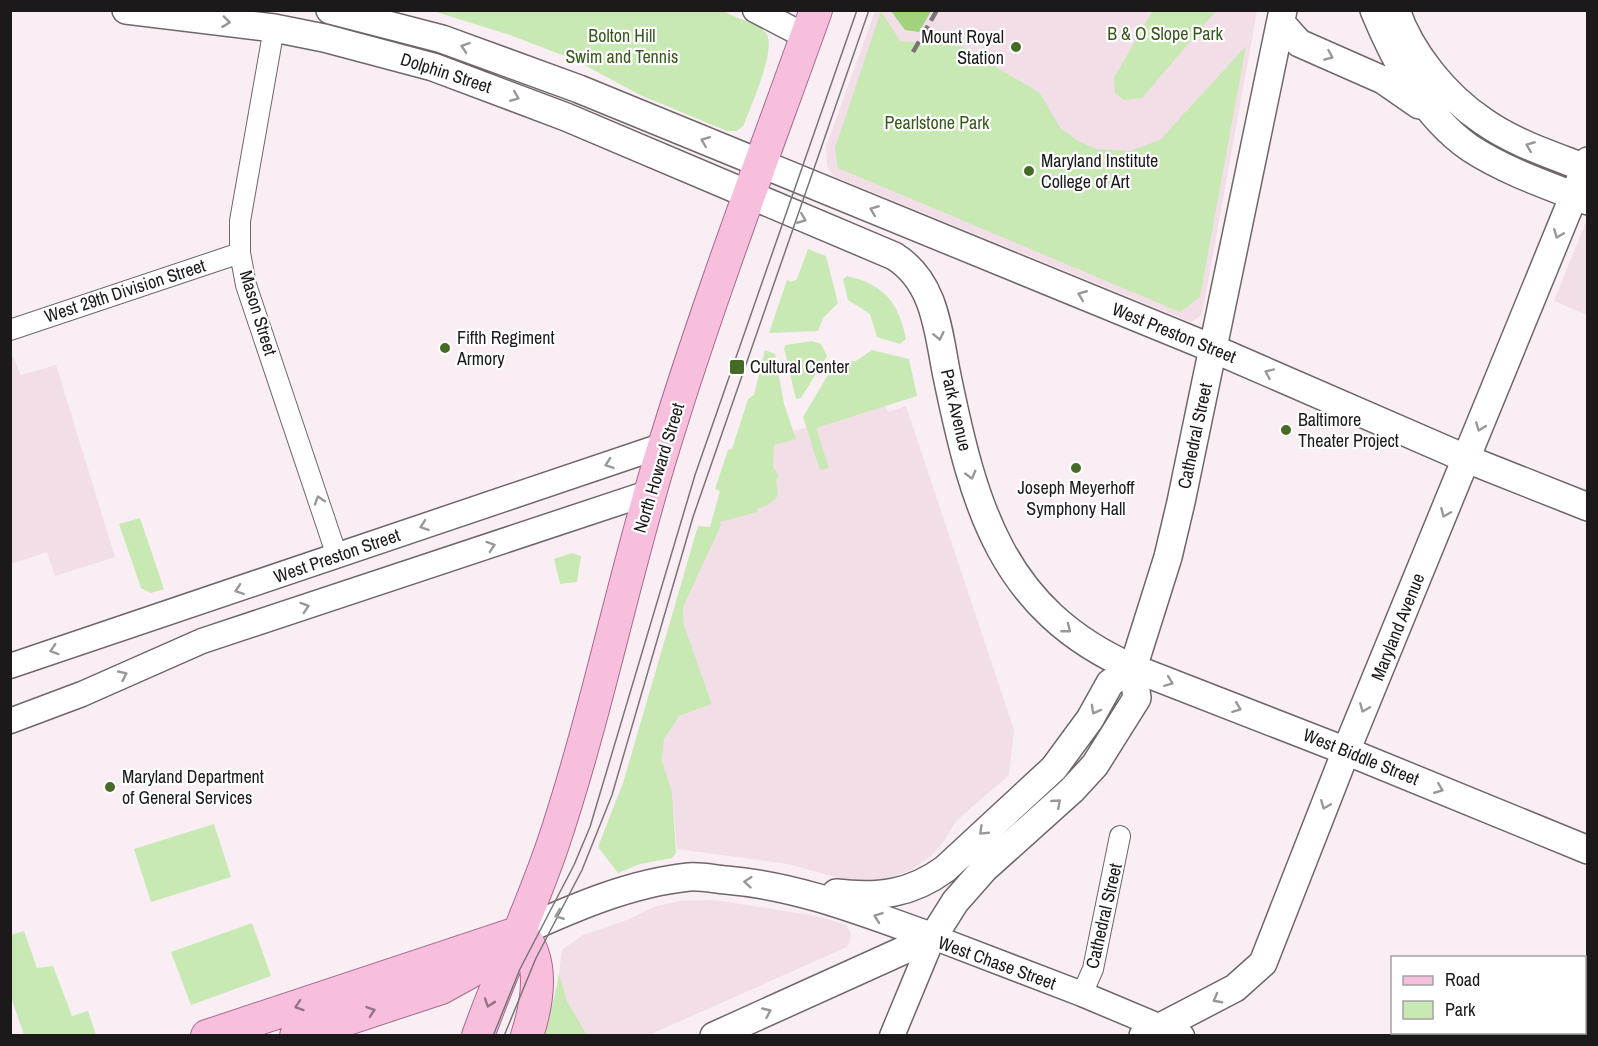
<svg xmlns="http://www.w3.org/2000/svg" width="1598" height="1046" viewBox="0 0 1598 1046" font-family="'Archivo Narrow',sans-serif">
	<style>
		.built { fill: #f1dee7 }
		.green { fill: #c9e9b4 }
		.forest { fill: #a0d37b }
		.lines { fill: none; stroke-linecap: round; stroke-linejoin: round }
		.minor-casing { stroke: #6f666a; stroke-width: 22 }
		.tertiary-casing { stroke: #6f666a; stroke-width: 27 }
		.secondary-casing { stroke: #6f666a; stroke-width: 30 }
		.primary-casing { stroke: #a8698a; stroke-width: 34 }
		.minor { stroke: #fff; stroke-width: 20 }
		.tertiary { stroke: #fff; stroke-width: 24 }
		.secondary { stroke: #fff; stroke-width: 27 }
		.primary { stroke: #f8bfdd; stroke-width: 32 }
		.tram { stroke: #7b7477; stroke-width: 1.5 }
		.rail { stroke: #7b7477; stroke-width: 4.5; stroke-dasharray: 12 6; stroke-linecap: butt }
		.oneway { stroke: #999898 }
		.oneway2 { stroke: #957485 }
		.poi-dot { fill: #466b26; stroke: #fff; stroke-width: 2 }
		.labels { text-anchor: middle; stroke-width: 4.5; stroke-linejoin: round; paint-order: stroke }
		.park-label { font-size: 18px; fill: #37571c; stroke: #fff }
		.poi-label { font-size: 18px; fill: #1c191a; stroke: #fff; text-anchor: start }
		.street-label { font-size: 18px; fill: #1c191a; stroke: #fff }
	</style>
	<rect width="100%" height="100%" fill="#f9eef3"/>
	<path class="built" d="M875 11H1257L1202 315 1191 322 833 176 827 166 826 147Z
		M1587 219 1588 315H1587L1554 301Z
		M11 357H13L21 375 56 365 115 557 55 576 47 552 11 564Z
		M883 401 888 412 906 406 1014 730 1009 775 956 821 944 841 931 856 911 870 888 879 850 881 788 864 677 849 672 792 663 768 662 748 666 732 679 716 712 704 684 625 683 607 720 518 769 444 784 433 810 427Z
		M714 900 817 916 846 925 851 934 849 943 847 947 649 1035H587L567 1001 559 973 562 950 583 935 627 920 654 907 679 901Z"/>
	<path class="green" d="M1153 10 1216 11 1142 98 1124 100 1115 93 1114 78Z
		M433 11H724C736 19 755 22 765 32 779 45 750 107 744 125L737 131H727L640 95 575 60 510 35Z
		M881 11 900 41 961 46 1040 93 1060 128 1078 141 1096 149 1130 151 1160 140 1246 46 1200 297 1180 312 838 168 835 148Z
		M808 249 826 256 838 303 823 318 818 331 769 333 787 280 791 282 797 279Z
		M847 276C884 284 899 303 906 339L900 344 877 337 870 314 848 300 843 279Z
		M812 341 821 344 827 356 801 398 796 399 784 348 786 345Z
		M765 350 775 354 784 404 796 439 774 445 773 466 779 477 776 478 778 495C772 504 766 506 757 509V512L720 522 721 525 683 607 684 625 712 704 679 716 664 739 662 761 672 792 676 853 672 858 640 864 618 873 598 847 623 783 698 526 710 527 720 491 715 489 728 450 732 449 748 399 754 395Z
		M872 350 909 359 917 396 816 428 829 468 820 470 803 417 835 363 856 361Z
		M140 518 164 589 151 593 141 588 119 524Z
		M572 553 581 556 577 582 560 584 554 559Z
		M214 824 231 877 151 902 134 849Z
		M252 923 271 976 191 1005 171 952Z
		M24 931 37 968 53 966 72 1016 88 1011 96 1035H24L11 997 10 935Z
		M559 973 567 1001 587 1035H545C549 1013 556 995 559 973Z"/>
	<path class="forest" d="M891 11H931L919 32 905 30Z"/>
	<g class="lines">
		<defs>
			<path id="minor" d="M274 28 240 221V253L246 285 337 556
				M10 330 240 253
				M1082 994 1093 969 1120 836"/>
			<path id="tertiary" d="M755 10 807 37
				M10 666 664 445
				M10 721 82 694 202 641 651 492
				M892 1036 933 937 1082 994 1182 1036"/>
			<path id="secondary" d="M126 10 274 28 324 38 433 67 566 117 894 256C936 282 938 332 947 376 974 506 1001 610 1133 668L1346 751 1588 850
				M330 10 442 39 579 89 1214 349 1467 459 1588 507
				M1374 10C1395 61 1424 116 1470 148 1505 171 1549 186 1588 201
				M1396 10C1410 53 1446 96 1483 121 1514 143 1552 155 1588 169
				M1282 24 1299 43 1383 80 1419 105
				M836 893C878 898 911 894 945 869L1054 768 1090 719 1110 683 1133 668
				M520 932C573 908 630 883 689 877 701 876 714 879 726 880 799 886 865 913 933 937
				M933 937 955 902 984 869 1072 790 1095 765 1137 698 1133 668 1168 557 1181 502 1283 10
				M714 1036 933 937
				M1143 1036 1235 988 1263 963 1346 751 1588 161
				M1586 1036 1588 1031"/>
			<path id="primary" d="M520 932C545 960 538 1001 527 1036
				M207 1036 520 932
				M296 1036 441 988 470 972 498 949
				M478 1036C501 971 531 909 553 844 597 713 623 578 664 446 709 299 764 155 816 10"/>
		</defs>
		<use href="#minor" class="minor-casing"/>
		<use href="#tertiary" class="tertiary-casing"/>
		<use href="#secondary" class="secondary-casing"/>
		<use href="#primary" class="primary-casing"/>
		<use href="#minor" class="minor"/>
		<use href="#tertiary" class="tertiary"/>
		<use href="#secondary" class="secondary"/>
		<use href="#primary" class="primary"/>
		<path class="tram" d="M493 1036 520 969 574 865 590 827 695 475 857 10
			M504 1036 536 958 582 870 612 795 693 517 869 10"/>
		<path class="rail" d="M913 52 937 10"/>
	</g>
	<defs><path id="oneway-chevron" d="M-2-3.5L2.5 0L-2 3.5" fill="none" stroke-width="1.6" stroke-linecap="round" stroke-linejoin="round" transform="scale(1.5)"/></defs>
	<g class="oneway">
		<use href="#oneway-chevron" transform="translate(226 22) rotate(7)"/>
		<use href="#oneway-chevron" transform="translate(465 47) rotate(-161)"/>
		<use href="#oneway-chevron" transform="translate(1329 56) rotate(24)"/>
		<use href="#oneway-chevron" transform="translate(515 97) rotate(22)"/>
		<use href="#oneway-chevron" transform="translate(705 141) rotate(-158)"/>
		<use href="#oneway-chevron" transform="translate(1530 146) rotate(-158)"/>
		<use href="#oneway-chevron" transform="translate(874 210) rotate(-158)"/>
		<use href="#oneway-chevron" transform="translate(802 219) rotate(22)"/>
		<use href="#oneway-chevron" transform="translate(1558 234) rotate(112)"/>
		<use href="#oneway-chevron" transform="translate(1082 295) rotate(-158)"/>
		<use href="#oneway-chevron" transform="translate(939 336) rotate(78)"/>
		<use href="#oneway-chevron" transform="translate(1269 373) rotate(-156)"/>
		<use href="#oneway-chevron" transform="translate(1480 427) rotate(111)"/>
		<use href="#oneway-chevron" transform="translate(609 464) rotate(161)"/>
		<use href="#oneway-chevron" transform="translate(971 475) rotate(75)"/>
		<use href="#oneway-chevron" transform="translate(319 500) rotate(-108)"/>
		<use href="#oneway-chevron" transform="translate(1445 513) rotate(113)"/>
		<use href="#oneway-chevron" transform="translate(424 526) rotate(161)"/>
		<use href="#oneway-chevron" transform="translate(491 546) rotate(-18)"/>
		<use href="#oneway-chevron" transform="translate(239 590) rotate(161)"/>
		<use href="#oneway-chevron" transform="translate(305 607) rotate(-18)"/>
		<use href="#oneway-chevron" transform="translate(1067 629) rotate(38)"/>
		<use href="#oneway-chevron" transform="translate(54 650) rotate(162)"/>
		<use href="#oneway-chevron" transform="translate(123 675) rotate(-25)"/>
		<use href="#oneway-chevron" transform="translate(1169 682) rotate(21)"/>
		<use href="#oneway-chevron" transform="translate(1237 708) rotate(21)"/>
		<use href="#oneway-chevron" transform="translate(1364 708) rotate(112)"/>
		<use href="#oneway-chevron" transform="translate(1095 710) rotate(119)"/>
		<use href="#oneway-chevron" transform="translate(1439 789) rotate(22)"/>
		<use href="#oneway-chevron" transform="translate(1057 803) rotate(-41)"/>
		<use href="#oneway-chevron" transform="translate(1325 805) rotate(112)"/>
		<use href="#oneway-chevron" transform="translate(983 831) rotate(136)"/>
		<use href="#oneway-chevron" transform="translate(748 882) rotate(-175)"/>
		<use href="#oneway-chevron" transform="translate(559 915) rotate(158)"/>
		<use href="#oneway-chevron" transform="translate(878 917) rotate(-160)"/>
		<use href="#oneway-chevron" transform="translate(1217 999) rotate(152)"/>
		<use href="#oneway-chevron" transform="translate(767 1012) rotate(-24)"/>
	</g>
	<g class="oneway2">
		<use href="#oneway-chevron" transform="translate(489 1003) rotate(109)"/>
		<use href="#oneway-chevron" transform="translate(299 1006) rotate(162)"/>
		<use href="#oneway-chevron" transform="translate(371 1011) rotate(-19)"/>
	</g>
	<g class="poi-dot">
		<circle cx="1016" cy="47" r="6"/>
		<circle cx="1029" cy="171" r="6"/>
		<circle cx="445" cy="348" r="6"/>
		<rect x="729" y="359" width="16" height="16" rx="3"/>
		<circle cx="1286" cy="430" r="6"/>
		<circle cx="1076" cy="468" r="6"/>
		<circle cx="110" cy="787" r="6"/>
	</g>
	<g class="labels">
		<g class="park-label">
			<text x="1165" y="40">B &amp; O Slope Park</text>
			<text x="622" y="42">Bolton Hill<tspan x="622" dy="21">Swim and Tennis</tspan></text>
			<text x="937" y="129">Pearlstone Park</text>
		</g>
		<g class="poi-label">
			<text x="1004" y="43" text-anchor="end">Mount Royal<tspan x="1004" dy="21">Station</tspan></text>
			<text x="1041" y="167">Maryland Institute<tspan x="1041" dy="21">College of Art</tspan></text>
			<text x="457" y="344">Fifth Regiment<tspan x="457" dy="21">Armory</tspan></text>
			<text x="750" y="373">Cultural Center</text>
			<text x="1298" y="426">Baltimore<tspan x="1298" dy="21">Theater Project</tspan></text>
			<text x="1076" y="494" text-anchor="middle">Joseph Meyerhoff<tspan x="1076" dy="21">Symphony Hall</tspan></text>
			<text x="122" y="783">Maryland Department<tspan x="122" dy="21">of General Services</tspan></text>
		</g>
		<g class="street-label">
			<text transform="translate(446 73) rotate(18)" y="6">Dolphin Street</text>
			<text transform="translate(125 291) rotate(-18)" y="6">West 29th Division Street</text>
			<text transform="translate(258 313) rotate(73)" y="6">Mason Street</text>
			<text transform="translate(1174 333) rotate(22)" y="6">West Preston Street</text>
			<text transform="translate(956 410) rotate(77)" y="6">Park Avenue</text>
			<text transform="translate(1195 436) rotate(-78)" y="6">Cathedral Street</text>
			<text transform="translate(659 468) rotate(-73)" y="6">North Howard Street</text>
			<text transform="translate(337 556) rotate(-19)" y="6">West Preston Street</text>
			<text transform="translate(1398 627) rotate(-68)" y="6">Maryland Avenue</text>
			<text transform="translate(1361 757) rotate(22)" y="6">West Biddle Street</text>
			<text transform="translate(1104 916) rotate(-77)" y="6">Cathedral Street</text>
			<text transform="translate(997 963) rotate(20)" y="6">West Chase Street</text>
		</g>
	</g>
	<rect width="1598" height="1046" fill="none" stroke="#1c191a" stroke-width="24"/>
	<rect x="1391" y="956" width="195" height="78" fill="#ffffff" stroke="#a4a3a3" stroke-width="1.5"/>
	<rect x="1403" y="976" width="30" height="9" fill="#f8bfdd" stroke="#a4a3a3" stroke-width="1.5"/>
	<text x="1445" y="986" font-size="18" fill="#1c191a">Road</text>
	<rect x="1403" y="1001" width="30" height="18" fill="#c9e9b4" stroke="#a4a3a3" stroke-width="1.5"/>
	<text x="1445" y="1016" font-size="18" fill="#1c191a">Park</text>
</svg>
